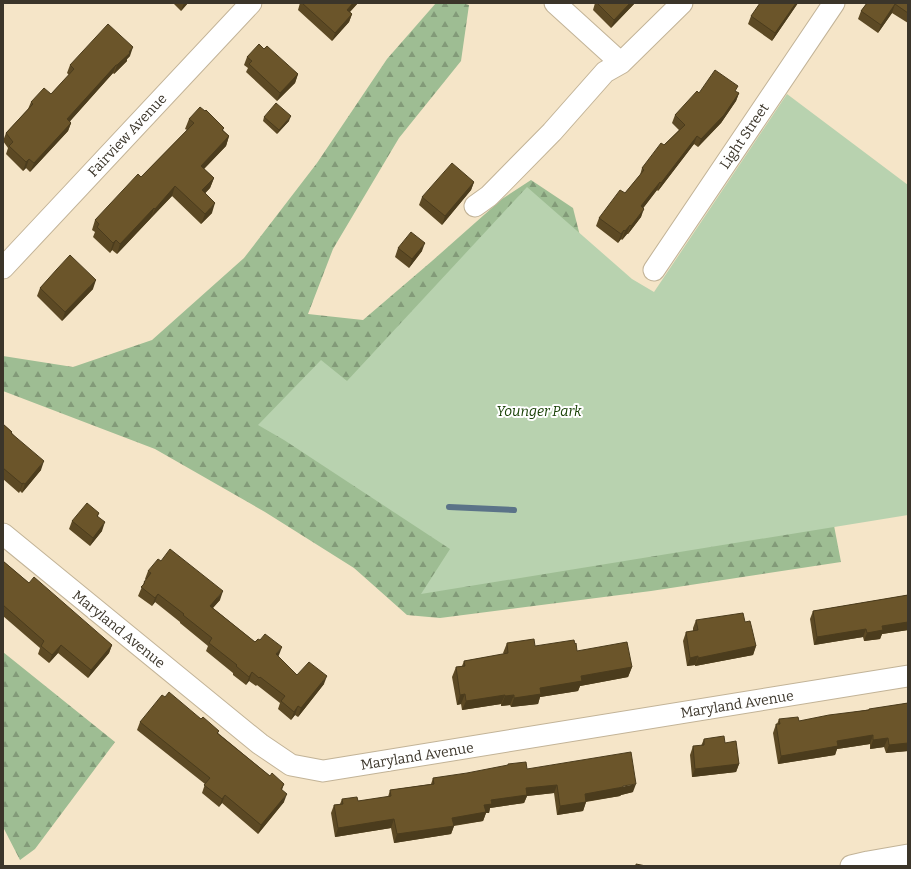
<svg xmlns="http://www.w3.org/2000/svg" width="911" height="869" viewBox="0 0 911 869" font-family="Bitter,serif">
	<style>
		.forest { fill: url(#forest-firs) }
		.green { fill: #b8d2af }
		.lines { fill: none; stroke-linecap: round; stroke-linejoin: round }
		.stream { stroke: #5b7388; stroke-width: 6 }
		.minor-casing { stroke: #c2b397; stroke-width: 23 }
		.minor { stroke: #fff; stroke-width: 21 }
		.wall { fill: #5c4924 }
		.shaded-wall { fill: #4b3c1d }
		.building { fill: #6b552a; stroke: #4b3c1d }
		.labels { text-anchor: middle; stroke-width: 4; stroke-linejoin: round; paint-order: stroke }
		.street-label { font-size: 14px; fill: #3b352a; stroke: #fff }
		.park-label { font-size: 14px; font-style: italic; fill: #1a4207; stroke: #fff }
	</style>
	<defs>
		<pattern id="forest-firs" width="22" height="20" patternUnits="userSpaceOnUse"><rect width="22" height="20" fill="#9ebd93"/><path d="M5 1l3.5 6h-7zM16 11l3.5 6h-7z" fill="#829a78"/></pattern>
	</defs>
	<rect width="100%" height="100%" fill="#f5e5c8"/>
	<path class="forest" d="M436 3H462L469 5 461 61 399 138 333 249 308 314 363 320 432 261 502 199 531 180 573 208 587 264 831 510 841 562 651 591 440 618 407 615 354 568 265 512 155 449 3 391V356L73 367 152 340 244 258 317 163 387 59Z
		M3 652 115 742 35 849 20 860 3 827Z"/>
	<path class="green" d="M787 94 908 185V515L421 594 450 549 284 440 258 425 321 360 347 381 527 187 632 279 654 292Z"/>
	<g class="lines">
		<path class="stream" d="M449 507 514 510"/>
		<defs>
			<path id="minor" d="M555 3 621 63
				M475 206 489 196 552 132 605 72 621 63 682 3
				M3 268 251 3
				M654 270 834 3
				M3 534 260 744 291 765 323 771 908 676
				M851 866 868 862 908 855"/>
		</defs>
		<use href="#minor" class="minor-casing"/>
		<use href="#minor" class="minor"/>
	</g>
	<path class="wall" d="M173 3H188L181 11Z
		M300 3H358L350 12 352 14 349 22 332 41 298 10Z
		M595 3H635L611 28 593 10Z
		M798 3 772 41 748 24 751 16Z
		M867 3H908V23L892 13 878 33 858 19 861 11Z
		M264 49 298 74 295 83 277 101 246 72 248 68 244 65 247 57Z
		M130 56 127 59V61L114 74 113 73 70 121 71 123 68 131 30 172 26 168 23 171 6 154 8 148 3 141 6 133 28 109 31 102 51 94 69 75 67 73 70 65Z
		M736 92 739 93 736 101 721 123 698 147 694 144 658 191 657 190 643 208 641 217 628 234H627L622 240 621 239 618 243 596 226 599 218 625 193 640 175 642 168 664 145 679 130 672 123 675 115 699 93Z
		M264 117 289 121 277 134 263 121Z
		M189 119 224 128 223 130 229 136 226 146 204 169 214 178 210 188 205 193 212 213 201 224 172 196 151 218 117 254 112 250 110 253 93 237 95 232 92 230 95 220 141 177 187 130 185 129Z
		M474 182 471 190 442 225 419 205 422 197Z
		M398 248 422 251 409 268 395 257Z
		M57 269 93 289 62 321 37 296 40 288 56 271Z
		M3 424 12 432V433L41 470 22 493 20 491 19 493 3 479Z
		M99 513 98 516 102 531 90 546 69 529 72 521Z
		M3 561 29 583 112 645 109 653 88 678 58 653 49 663 38 654 40 648 3 616Z
		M148 571 220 600 213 608 255 642 279 655 278 656 297 675 324 684 298 717 295 715 291 720 278 709 280 703 257 685 256 686 249 681 246 685 233 675V673L206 651 208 646 180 623V622L155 602 152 606 138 596 144 582 146 580 145 579Z
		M908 595V630L882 634 880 639 864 641 863 637 814 645 810 619 813 611Z
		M696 620 745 622 756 646 753 655 695 666V665L687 666 683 641 686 632 693 631V628Z
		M507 643 577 651 632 667 628 677 580 686 578 691 540 697 538 704 511 707 510 705 501 706V704L462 710 461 704 457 705 452 677 456 667 462 666 464 661 504 654 503 653Z
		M165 697 201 719 219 731 218 733 270 776 284 784 282 790 284 802 258 834 222 803 219 807 202 793 205 784 137 730 140 722Z
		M908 703V751L886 753 884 747 870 749V744L837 749 835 755 778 764 773 733 776 724H777L779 719 799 721Z
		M704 739 725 743 739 764 736 772 692 777 690 755 693 746H701Z
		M527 769 633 792 621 795 620 796 586 802 583 811 557 815 554 793 527 796 524 803 490 808 489 813H486L483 821 454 826 451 834 394 843 391 828 335 837 331 813 334 805 340 804 342 799 358 801 388 797 390 790 431 784 433 778Z"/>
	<path class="shaded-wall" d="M184 3H188L181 11Z
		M353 3H358L344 18 347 10Z
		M630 3H635L611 28 614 20Z
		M796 3H798L772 41 775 33Z
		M895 4 892 13 878 33 881 25Z
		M352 14 349 22 332 41 335 33Z
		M133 47 130 56 127 59V61L114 74 117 65Z
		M116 65 113 73 64 128 67 119Z
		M298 74 295 83 277 101 280 93Z
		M739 93 736 101 721 123 698 147 701 139Z
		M291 116 289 121 277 134 279 130Z
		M71 123 68 131 30 172 34 163Z
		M229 136 226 146 197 176 201 166Z
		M697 136 694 144 658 191 661 183Z
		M29 159 26 168 23 171 26 162Z
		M214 178 210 188 199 200 202 190Z
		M474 182 471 190 442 225 445 216Z
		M660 182 657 190 638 215 641 206Z
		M175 186 172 196 151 218 155 209Z
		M215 203 212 213 201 224 205 214Z
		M154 208 151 218 117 254 120 244Z
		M644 209 641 217 628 234 631 226Z
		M630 225 627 234 622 240 625 231Z
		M624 230 621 239 618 243 621 234Z
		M116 240 112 250 110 253 113 243Z
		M425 243 422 251 409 268 412 259Z
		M96 280 93 289 62 321 65 312Z
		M44 461 41 470 22 493 25 484Z
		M23 483 20 491 19 493 22 484Z
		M105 522 102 531 90 546 93 538Z
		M223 591 220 600 207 614 210 606Z
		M158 594 155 602 152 606 155 598Z
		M908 622V630L882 634 880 639 864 641 867 633 882 626Z
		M866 629 863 637 814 645 817 637Z
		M61 645 58 653 49 663 52 655Z
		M112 645 109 653 88 678 91 670Z
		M756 646 753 655 695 666 698 658Z
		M282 647 279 655 273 662 276 654Z
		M698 656 695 665 687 666 690 658Z
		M632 667 628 677 580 686 578 691 540 697 538 704 511 707 514 698 540 688 581 676Z
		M252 672 249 681 246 685 249 677Z
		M327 676 324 684 298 717 301 708Z
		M465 694 461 704 457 705 460 695Z
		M505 695 501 704 462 710 466 701Z
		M514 695 510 705 501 706 505 696Z
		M298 706 295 715 291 720 294 712Z
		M873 735 870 744 837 749 835 755 778 764 781 756 837 741Z
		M888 738 884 747 870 749 873 740Z
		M908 743V751L886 753 889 745Z
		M739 764 736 772 692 777 695 769Z
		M636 784 633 792 621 795 620 796 582 802 585 794Z
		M557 785 554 793 527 796 524 803 490 808 489 813H486L483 821 449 826 452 818 484 805 491 800 526 788Z
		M287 794 284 802 258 834 261 825Z
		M225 795 222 803 219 807 222 799Z
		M586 802 583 811 557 815 560 806Z
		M394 819 391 828 335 837 338 828Z
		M454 826 451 834 394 843 397 834Z"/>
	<path class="building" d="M302 3H353L347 10 352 14 335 33Z
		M597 3H630L614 20Z
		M760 3H796L775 33 751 16Z
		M867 3H908V13L895 4 881 25 861 11Z
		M108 24 133 47 129 52 130 53 117 65H116L67 119 71 123 34 163 29 159 26 162 9 146 13 142 6 133 33 104 31 102 44 88 51 94 74 69 70 65Z
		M259 44 264 49 267 46 298 74 280 93 249 64 252 61 247 57Z
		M715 70 738 86 735 91 739 93 724 115 701 139 697 136 661 183 660 182 641 206 644 209 631 226 630 225 625 231 624 230 621 234 599 218 620 190 625 193 644 170 642 168 661 143 664 145 685 125 675 115 697 91 699 93Z
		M276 103 291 116 279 130 264 117Z
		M200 107 205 111 206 110 224 128 222 130 229 136 201 166 214 178 202 190 215 203 205 214 175 186 155 209 154 208 120 244 116 240 113 243 97 227 99 224 95 220 138 174 141 177 194 123 189 119Z
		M452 163 474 182 445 216 422 197Z
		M411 232 425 243 412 259 398 248Z
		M70 255 96 280 65 312 40 288 57 269Z
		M3 424 12 432 11 433 44 461 25 484 23 483 22 484 3 468Z
		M87 503 99 513 97 516 105 522 93 538 72 521Z
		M170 549 223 591 210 606 255 642 258 639 260 640 265 634 282 647 276 654 297 675 309 662 327 676 301 708 298 706 294 712 281 701 285 696 260 677 259 678 252 672 249 677 236 666 237 665 209 643 212 638 183 615 184 614 158 594 155 598 141 587 145 583 144 582 151 573 148 571 158 559 161 561Z
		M3 561 29 583 34 577 112 645 91 670 61 645 52 655 41 646 44 641 3 605Z
		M908 595V622L882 626 883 630 867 633 866 629 817 637 813 611Z
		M743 613 745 622 750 621 752 629 756 646 698 658V656L690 658 686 632 698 630 696 620Z
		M534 639 535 646 574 640 575 644 576 643 577 651 627 642 632 667 581 676 582 681 540 688 541 694 514 698V695L505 696V695L466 701 465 694 460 695 456 667 465 666 464 661 508 653 507 643Z
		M169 692 201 719 203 717 219 731 217 733 270 776 272 773 284 784 281 789 287 794 261 825 225 795 222 799 204 785 210 778 140 722 162 695 165 697Z
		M908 703V743L889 745 888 738 873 740V735L837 741 838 746 781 756 776 724H780L779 719 798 717 799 721 829 715 869 710V709Z
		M724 736 725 743 736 741 739 764 695 769 693 746 704 745V739Z
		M631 752 636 784 623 786V787L585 794 586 802 560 806 557 785 526 788 527 795 491 800 492 804 484 805 486 812 452 818 454 826 397 834 394 819 338 828 334 805 343 804 342 799 357 797 358 801 391 796 390 790 434 784 433 778 467 773 508 765V764L526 762 527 769Z
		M636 864 646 866H636Z"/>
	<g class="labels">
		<g class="street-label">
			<text transform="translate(127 135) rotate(-47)" y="5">Fairview Avenue</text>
			<text transform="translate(744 136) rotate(-56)" y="5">Light Street</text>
			<text transform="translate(119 629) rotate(39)" y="5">Maryland Avenue</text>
			<text transform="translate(737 704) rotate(-9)" y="5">Maryland Avenue</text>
			<text transform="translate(417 756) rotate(-9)" y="5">Maryland Avenue</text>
		</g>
		<g class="park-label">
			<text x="539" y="416">Younger Park</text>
		</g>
	</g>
	<rect width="911" height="869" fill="none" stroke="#3b352a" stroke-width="8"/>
</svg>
